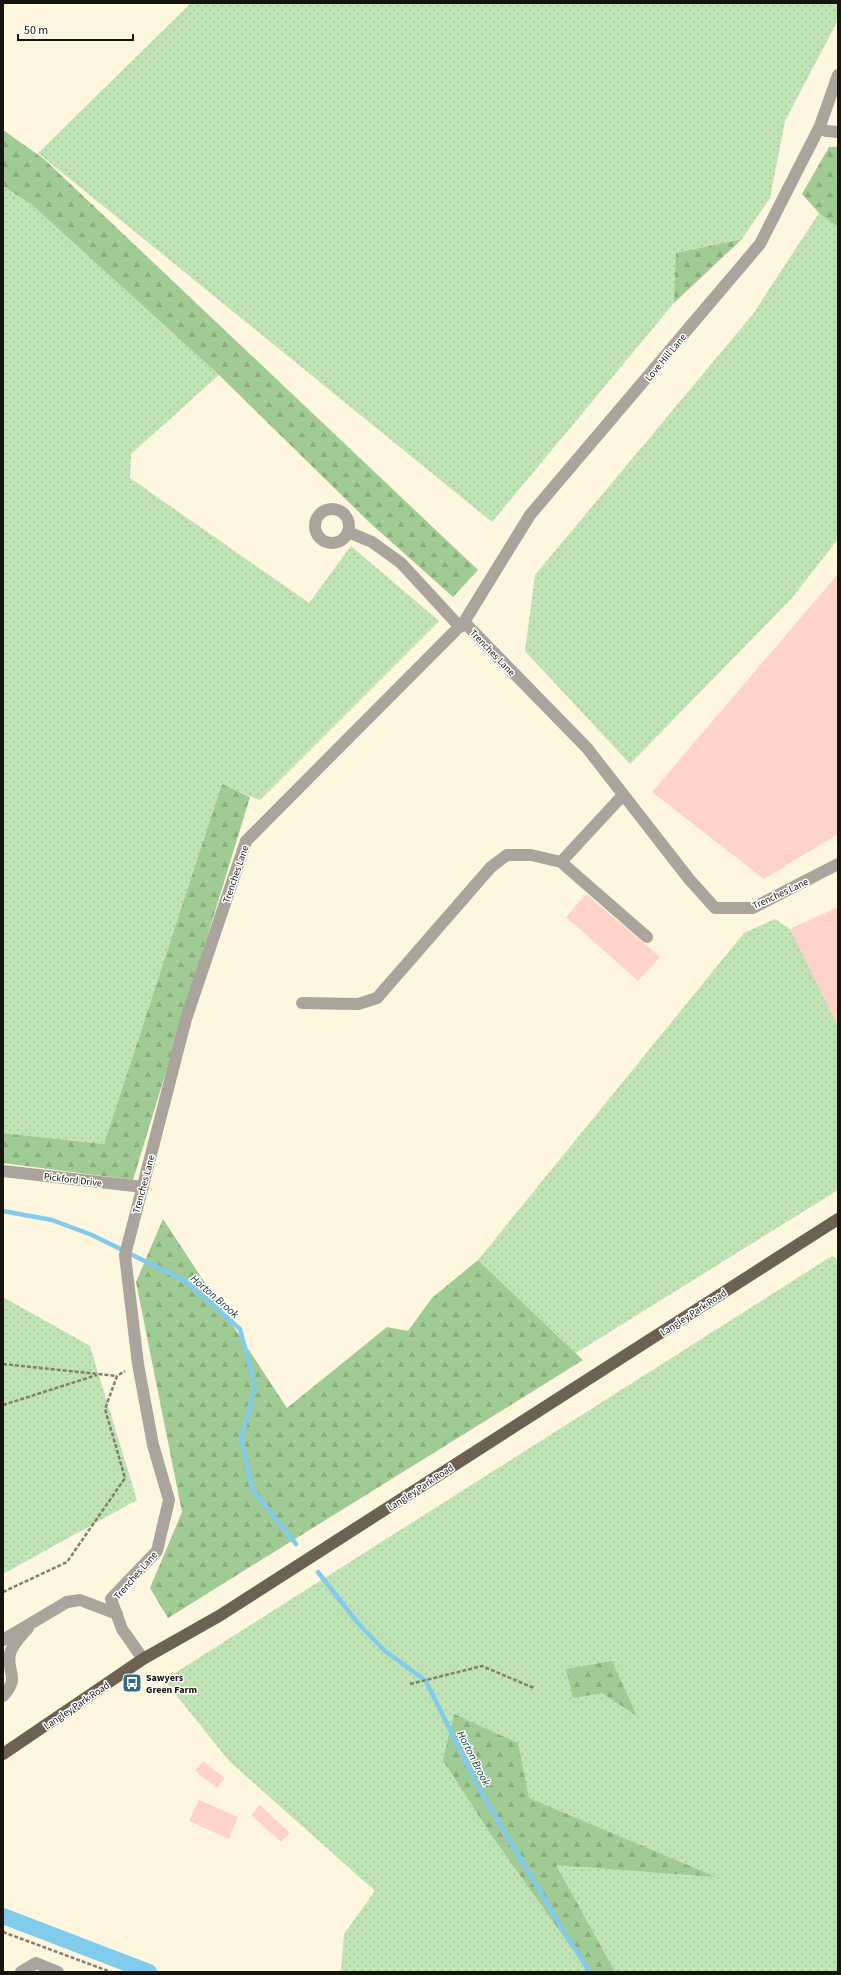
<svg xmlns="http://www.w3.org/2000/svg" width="841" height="1975" viewBox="0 0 841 1975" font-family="'Source Sans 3',sans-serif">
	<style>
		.grass { fill: url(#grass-dots) }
		.forest { fill: url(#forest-firs) }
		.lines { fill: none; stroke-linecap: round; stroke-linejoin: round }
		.stream { stroke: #81cced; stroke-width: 4.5 }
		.canal { stroke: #81cced; stroke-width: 16 }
		.building { fill: #ffd3c7 }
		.path { stroke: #847e70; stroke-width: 2.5; stroke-dasharray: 4 2; stroke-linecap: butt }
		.minor { stroke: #aba49c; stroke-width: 12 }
		.major { stroke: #6d6153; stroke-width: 12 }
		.labels { text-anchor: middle; stroke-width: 3; stroke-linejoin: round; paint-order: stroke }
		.street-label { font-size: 10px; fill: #16140c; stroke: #fff }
		.poi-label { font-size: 10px; font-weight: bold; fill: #16140c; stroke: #fff; text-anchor: start }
		.water-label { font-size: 11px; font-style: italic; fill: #0f3240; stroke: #fff }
	</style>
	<defs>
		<pattern id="grass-dots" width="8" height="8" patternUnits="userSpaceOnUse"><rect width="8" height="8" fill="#c0e4b5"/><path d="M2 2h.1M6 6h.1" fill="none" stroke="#a4c39a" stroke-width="1.8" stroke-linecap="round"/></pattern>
		<pattern id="forest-firs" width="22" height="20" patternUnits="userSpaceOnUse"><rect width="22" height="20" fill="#a1cb94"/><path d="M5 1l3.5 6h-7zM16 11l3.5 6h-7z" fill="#8aad7e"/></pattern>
	</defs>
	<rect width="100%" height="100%" fill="#fff6e0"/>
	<path class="grass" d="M191 3H838V20L785 121 770 198 742 239 677 253 674 303 492 522 38 153Z
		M3 186 32 205 219 375 131 454 130 478 309 603 351 546 439 621 260 800 222 785 104 1144 3 1133Z
		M819 213 838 227V539L792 598 630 764 525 651 535 575 753 314Z
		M775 919 790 929 838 1026V1190L576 1353 478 1260 744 933Z
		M832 1256 838 1260V1972H341L344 1934 375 1891 229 1761 164 1680Z
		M3 1297 90 1346 137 1500 3 1574Z"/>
	<path class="forest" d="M3 130 44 159 478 570 453 597 369 522 219 375 32 205 3 186Z
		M829 147H838V227L819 213 802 194Z
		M742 239 674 303 676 253Z
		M222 784 250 797 133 1180 3 1163V1133L104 1144Z
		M163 1219 287 1408 387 1327 408 1331 432 1298 478 1260 583 1360 168 1618 150 1588 182 1512 136 1282Z
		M612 1661 637 1716 602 1693 573 1698 566 1669Z
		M454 1714 518 1743 529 1798 716 1877 556 1865 615 1972H589L490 1833 443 1760Z"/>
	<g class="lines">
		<path class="stream" d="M3 1211 52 1220 92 1235 185 1281 240 1329 255 1387 241 1438 252 1489 296 1544
			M318 1572 356 1621 385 1651 426 1681 479 1789 567 1937 590 1972"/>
		<path class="canal" d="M3 1916 149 1972"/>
	</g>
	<path class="building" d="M838 574V834L764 879 652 792Z
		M586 894 660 957 638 981 566 917Z
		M838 907V1026L790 929Z
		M203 1761 225 1778 217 1788 195 1771Z
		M199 1800 238 1817 229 1839 189 1821Z
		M260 1805 290 1833 281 1842 251 1815Z"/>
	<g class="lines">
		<path class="path" d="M3 1364 117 1376
			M3 1405 97 1375
			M3 1592 67 1562 125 1478 105 1409 117 1376 125 1371
			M410 1684 482 1666 534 1688
			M3 1932 111 1972"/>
		<path class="minor" d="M820 126 826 131 838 132
			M315 526a17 17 0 1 1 34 0a17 17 0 1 1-34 0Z
			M348 532 372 542 401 563 460 627
			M464 622 587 748 689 879 715 908H753L838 864
			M623 795 561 862 647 937
			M302 1003 358 1004 377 998 491 867 507 855H531L561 862
			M3 1171 143 1187
			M3 1640 67 1602 80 1600 117 1614
			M143 1659 122 1629 111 1599 157 1551 169 1500 153 1445 138 1364 125 1255 186 1019 246 841 464 622 530 515 760 244 820 126 838 75
			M3 1696C21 1677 6 1672 10 1654 12 1644 22 1635 28 1628
			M21 1972 36 1963 58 1972"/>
		<path class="major" d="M3 1754 143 1659 219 1616 838 1219"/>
	</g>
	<defs>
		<symbol id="bus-square" viewBox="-11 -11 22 22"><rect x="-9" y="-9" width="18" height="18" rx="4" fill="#326d85" stroke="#fff"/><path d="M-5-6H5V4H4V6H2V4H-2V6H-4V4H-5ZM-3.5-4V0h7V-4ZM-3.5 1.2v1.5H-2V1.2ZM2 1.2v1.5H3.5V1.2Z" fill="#fff"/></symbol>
	</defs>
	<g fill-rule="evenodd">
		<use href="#bus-square" x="121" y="1672" width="22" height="22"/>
	</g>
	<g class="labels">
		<g class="street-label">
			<text transform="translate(665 357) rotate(-50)" y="4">Love Hill Lane</text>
			<text transform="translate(493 652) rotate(46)" y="4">Trenches Lane</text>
			<text transform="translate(235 874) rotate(-71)" y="4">Trenches Lane</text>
			<text transform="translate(780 893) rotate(-25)" y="4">Trenches Lane</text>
			<text transform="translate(73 1179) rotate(7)" y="4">Pickford Drive</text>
			<text transform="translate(143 1184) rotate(-75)" y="4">Trenches Lane</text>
			<text transform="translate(693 1312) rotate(-33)" y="4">Langley Park Road</text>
			<text transform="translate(420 1487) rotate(-33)" y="4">Langley Park Road</text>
			<text transform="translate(135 1575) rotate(-49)" y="4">Trenches Lane</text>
			<text transform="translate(76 1705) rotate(-34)" y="4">Langley Park Road</text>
		</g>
		<g class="poi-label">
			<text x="146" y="1681">Sawyers<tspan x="146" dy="12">Green Farm</tspan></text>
		</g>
		<g class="water-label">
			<text transform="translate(215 1296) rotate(41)" y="4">Horton Brook</text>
			<text transform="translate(474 1758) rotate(63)" y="4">Horton Brook</text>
		</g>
	</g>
	<rect width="841" height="1975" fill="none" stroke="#16140c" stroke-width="8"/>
	<path d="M18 34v6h115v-6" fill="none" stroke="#16140c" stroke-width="2"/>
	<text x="24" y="34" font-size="12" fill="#16140c" stroke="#ffffff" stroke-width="3" paint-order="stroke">50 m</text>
</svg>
